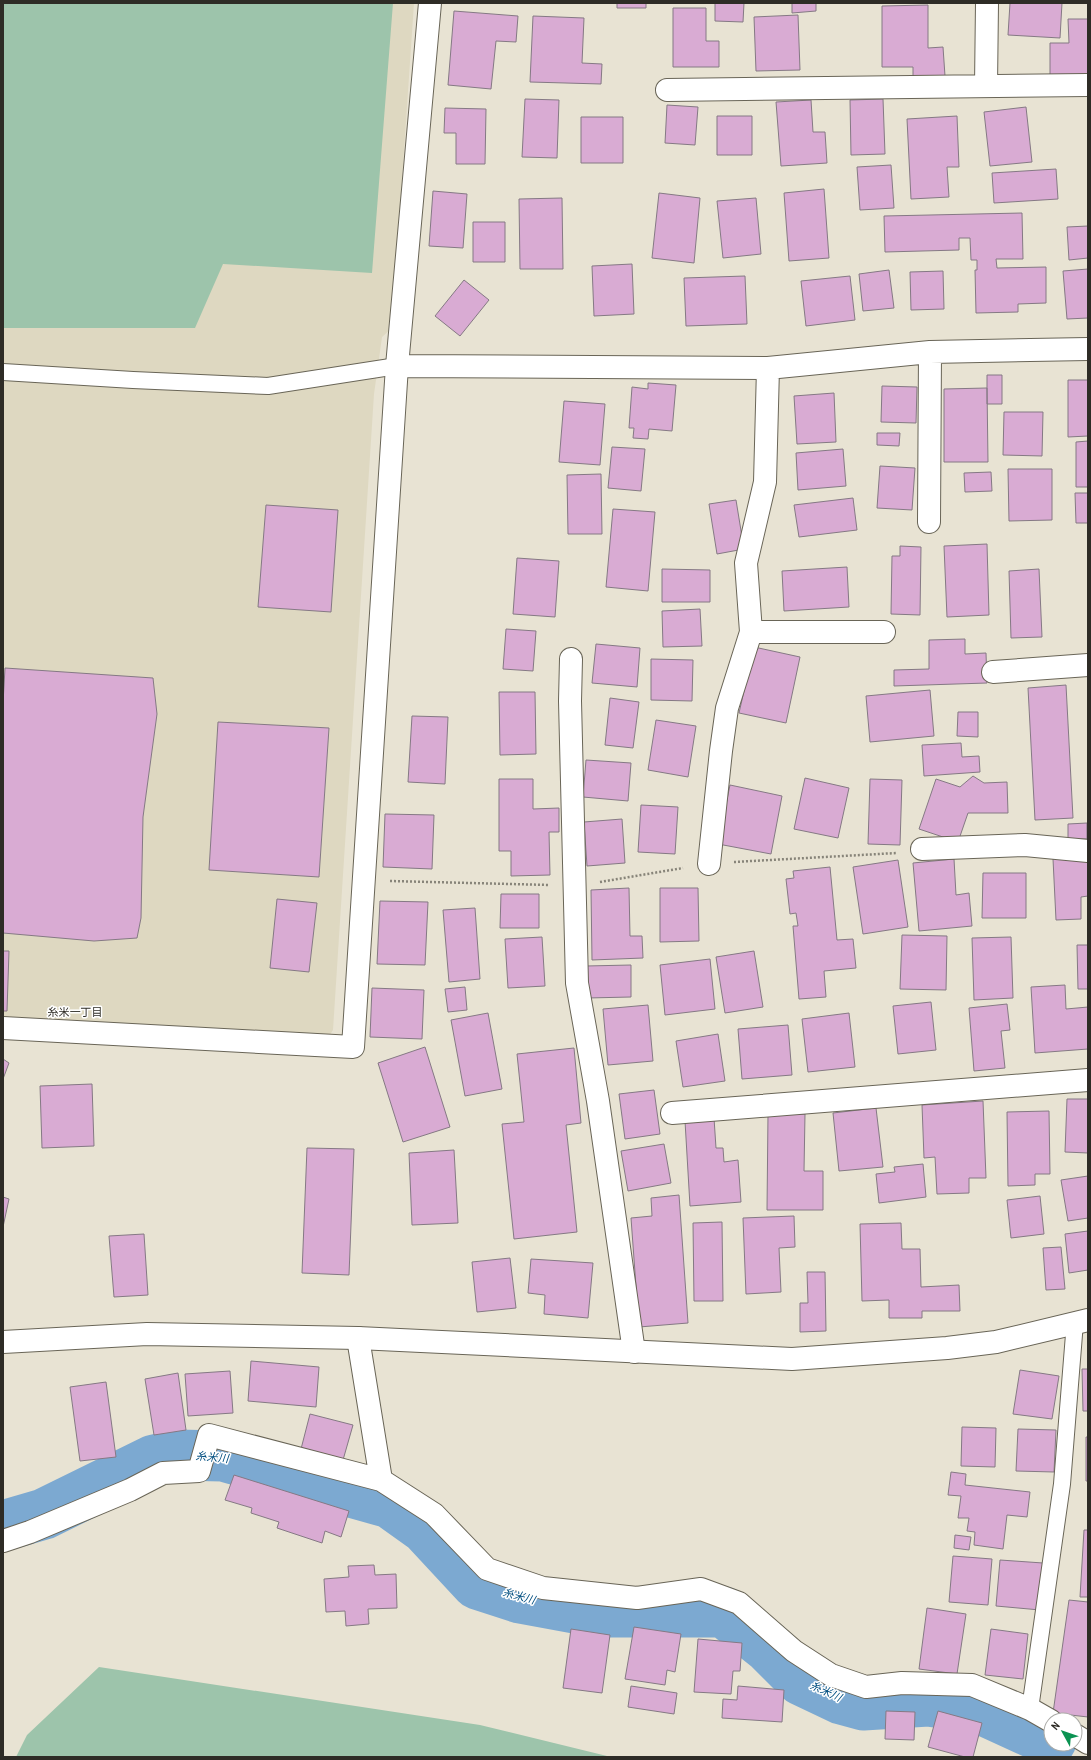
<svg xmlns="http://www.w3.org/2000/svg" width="1091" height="1760" viewBox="0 0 1091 1760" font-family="'Archivo Narrow','Noto Sans JP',sans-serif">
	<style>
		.built { fill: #ded8c1 }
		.green { fill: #9dc4ab }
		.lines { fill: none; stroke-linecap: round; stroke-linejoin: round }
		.river { stroke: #7ca9d1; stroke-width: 51 }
		.building { fill: #d9abd3; stroke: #857984 }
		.service-casing { stroke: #696557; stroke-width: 18 }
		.minor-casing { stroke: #696557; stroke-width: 24 }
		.tertiary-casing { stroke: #696557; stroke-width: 24 }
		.path { stroke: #878479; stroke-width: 2.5; stroke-dasharray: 2 2; stroke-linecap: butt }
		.service { stroke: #fff; stroke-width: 16 }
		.minor { stroke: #fff; stroke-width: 22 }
		.tertiary { stroke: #fff; stroke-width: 22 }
		.labels { text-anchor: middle; stroke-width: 3; stroke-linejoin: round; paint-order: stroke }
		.neighbourhood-label { font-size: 11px; fill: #2e2c26; stroke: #fff }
		.water-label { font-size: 11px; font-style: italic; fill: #014e80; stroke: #fff }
	</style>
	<rect width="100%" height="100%" fill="#e8e3d3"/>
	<path class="built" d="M3 3H414L392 328 382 337 374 394 333 1030 325 1042 3 1017Z"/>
	<path class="green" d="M3 3H393L372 273 223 264 195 328H3Z
		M99 1667 480 1725 607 1756 626 1757H16L27 1735Z"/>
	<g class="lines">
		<path class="river" d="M3 1526 44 1514 154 1460 176 1455 223 1456 390 1503 425 1528 477 1584 520 1598 596 1612H724L768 1647 801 1680 841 1699 863 1705 928 1701 979 1708 1051 1741"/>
	</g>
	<path class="building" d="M617 3H646V8H617Z
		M715 3H744L743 22 715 21Z
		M792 3H816V11L792 13Z
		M1010 3H1062L1060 38 1008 35Z
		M928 5V48L943 47 945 76 913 78V67H882V6Z
		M673 8H706V41H719V67H673Z
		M454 11 518 16 516 42 496 41 491 89 448 85Z
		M798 15 800 70 756 71 754 17Z
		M533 16 584 18 582 63 602 64 601 84 530 82Z
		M1068 19H1088V75H1050V43H1069Z
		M525 99 559 100 557 158 522 157Z
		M883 99 885 154 851 155 850 100Z
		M811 100 813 132H825L827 163 781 166 776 102Z
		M667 105 698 107 695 145 665 143Z
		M1026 107 1032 162 990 166 984 112Z
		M445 108 486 109 485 164H456V133H444Z
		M717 116H752V155H717Z
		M957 116 959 167H947L949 197 911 199 907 119Z
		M581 117H623V163H581Z
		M891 165 894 208 860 210 857 167Z
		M1056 169 1058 199 994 203 992 173Z
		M824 189 829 258 789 261 784 193Z
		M433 191 467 194 463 248 429 246Z
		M659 193 700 198 694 263 652 258Z
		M562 198 563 269H520L519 199Z
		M756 198 761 254 723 258 717 201Z
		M1022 213 1023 259H996L997 268 1046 267V303L1018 304V312L976 313 975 270H977V260H971L970 238H959V250L885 252 884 216Z
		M473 222H505V262H473Z
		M1088 226V258L1069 260 1067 227Z
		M632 264 634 314 594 316 592 266Z
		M1088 269V318L1067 319 1063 271Z
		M889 270 894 308 863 311 859 274Z
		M943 271 944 309 911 310 910 272Z
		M745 276 747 324 686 326 684 278Z
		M850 276 855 320 806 326 801 281Z
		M464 280 489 300 460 336 435 316Z
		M987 375H1002V404H987Z
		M1068 380H1088V436L1068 437Z
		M648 383 676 385 672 431 649 429 648 439 633 438 634 428H629L632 387 648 389Z
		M882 386 917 387 916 423 881 422Z
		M987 388 988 462H944V389Z
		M834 393 836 442 797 444 794 396Z
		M564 401 605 404 600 465 559 462Z
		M1004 412H1043L1042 456 1003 455Z
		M877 433H900L899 446 877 445Z
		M1088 441V487H1076V442Z
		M612 447 645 449 641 491 608 488Z
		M843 449 846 486 798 490 796 453Z
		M880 466 915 468 912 510 877 508Z
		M1008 469H1052V520L1009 521Z
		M991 472 992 491 965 492 964 473Z
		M601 474 602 534H568L567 475Z
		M1075 493H1088V523H1076Z
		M853 498 857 530 799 537 794 505Z
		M736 500 744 549 717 554 709 504Z
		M266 505 338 510 331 612 258 607Z
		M613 509 655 512 648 591 606 587Z
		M987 544 989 615 947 617 944 546Z
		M900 546 921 547 920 615 891 614 892 556H900Z
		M517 558 559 561 555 617 513 614Z
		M847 567 849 607 784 611 782 571Z
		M662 569 710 570V602H662Z
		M1039 569 1042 637 1011 638 1009 571Z
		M700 609 702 646 663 647 662 611Z
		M506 629 536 631 533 671 503 669Z
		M965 639V654L986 653 987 683 894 686V670L929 669V640Z
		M596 644 640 648 637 687 592 683Z
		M754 647 800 657 786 723 739 713Z
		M651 659 693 660 692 701 651 700Z
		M5 668 153 678 157 714 143 817 141 918 137 938 94 941 3 933V703Z
		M1066 685 1073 818 1035 820 1028 688Z
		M930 690 934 736 870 742 866 696Z
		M499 692H535L536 754 500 755Z
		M610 698 639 702 633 748 605 745Z
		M958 712H978V737L957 736Z
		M412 716 448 717 445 784 408 782Z
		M656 720 696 726 688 777 648 770Z
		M218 722 329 728 319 877 209 870Z
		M961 743 962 757 979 756 980 772 924 776 922 745Z
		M586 760 631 763 628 801 583 797Z
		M973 776 984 783 1007 782 1008 813H968L958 842 919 829 936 779 960 787Z
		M805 778 849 788 838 838 794 829Z
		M499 779H533V809L559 808V832H549L550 875 511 876V851H499Z
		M870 779 902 780 900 845 868 844Z
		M730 785 782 796 771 854 718 844Z
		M641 805 678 807 675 854 638 852Z
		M385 814 434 815 432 869 383 867Z
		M622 819 625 863 587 866 584 822Z
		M1087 823V839H1068V824Z
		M1088 858V896L1081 897V919L1056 920 1053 859Z
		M954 859 956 895 969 893 972 926 919 931 913 863Z
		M898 860 908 927 863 934 853 867Z
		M830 867 837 940 853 939 856 968 824 971 826 997 799 999 793 926H798L796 913 790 914 786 879 794 878 793 871Z
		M983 873H1026V918H982Z
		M629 888 630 936H642L643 958 592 960 591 890Z
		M660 888H698L699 941 660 942Z
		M501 894H539V928H500Z
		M277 899 317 903 309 972 270 968Z
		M380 901 428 902 425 965 377 964Z
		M475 908 480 979 449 982 443 910Z
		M902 935 947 936 946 990 900 989Z
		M542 937 545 986 508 988 505 939Z
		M1011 937 1013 998 974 1000 972 938Z
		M1077 945H1088V989H1078Z
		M3 951H9L7 1011H3Z
		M754 951 763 1007 725 1013 716 957Z
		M710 959 715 1009 665 1015 660 965Z
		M631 965V997L587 998 586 966Z
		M1065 985 1066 1009 1088 1007V1049L1035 1053 1031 987Z
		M465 987 467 1010 448 1012 445 989Z
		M372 988 424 990 422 1039 370 1037Z
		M931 1002 936 1050 898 1054 893 1006Z
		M1007 1004 1010 1030 1001 1031 1005 1068 974 1071 969 1008Z
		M648 1005 653 1061 608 1065 603 1009Z
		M488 1013 502 1089 465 1096 451 1020Z
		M849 1013 855 1067 808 1072 802 1019Z
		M788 1025 792 1075 742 1079 738 1029Z
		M718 1034 725 1081 683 1087 676 1041Z
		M425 1047 450 1127 403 1142 378 1063Z
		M574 1048 581 1123 566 1125 577 1232 514 1239 502 1124 524 1122 517 1054Z
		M3 1059 9 1063 3 1079Z
		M92 1084 94 1146 42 1148 40 1086Z
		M654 1090 660 1134 625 1139 619 1094Z
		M1067 1099H1088V1153L1065 1152Z
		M983 1101 986 1178H969V1193L937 1194 935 1157 924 1158 922 1105Z
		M876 1108 883 1167 839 1171 833 1113Z
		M1049 1111 1050 1174H1035V1185L1008 1186 1007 1112Z
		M768 1114H805L804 1171H823V1210H767Z
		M714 1118 716 1148H723L724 1162 738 1160 741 1202 690 1206 685 1121Z
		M664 1144 671 1183 628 1191 621 1151Z
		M307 1148 354 1149 349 1275 302 1273Z
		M454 1150 458 1223 412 1225 409 1153Z
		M923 1164 926 1197 879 1203 876 1174 895 1172 894 1167Z
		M1088 1176V1218L1068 1221 1061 1180Z
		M679 1195 688 1323 639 1327 631 1218 652 1216 651 1198Z
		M1040 1196 1044 1234 1011 1238 1007 1200Z
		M3 1197 9 1199 3 1227Z
		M794 1216 795 1247 779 1248 781 1292 746 1294 743 1218Z
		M722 1222 723 1301H694L693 1223Z
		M901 1223 902 1249H920L921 1287 959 1285 960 1311H922V1318H889V1300L862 1301 860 1224Z
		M1088 1231V1270L1069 1273 1065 1234Z
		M144 1234 148 1295 114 1297 109 1236Z
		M1061 1247 1065 1289 1046 1290 1043 1248Z
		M510 1258 516 1308 477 1312 472 1262Z
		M531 1259 593 1263 588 1318 544 1314 545 1295 528 1293Z
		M807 1272H825L826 1331 800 1332V1303H808Z
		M251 1361 319 1367 316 1407 248 1401Z
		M1082 1369H1088V1411H1083Z
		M1020 1370 1059 1376 1052 1419 1013 1414Z
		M230 1371 233 1413 188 1416 185 1374Z
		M178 1373 186 1430 154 1435 145 1379Z
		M106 1382 116 1457 80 1461 70 1387Z
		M310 1414 353 1425 343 1460 301 1449Z
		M962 1427 996 1428 995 1467 961 1466Z
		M1018 1429 1056 1430 1054 1472 1016 1471Z
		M1086 1437H1088V1481H1086Z
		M951 1472 966 1474 965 1485 1030 1492 1027 1517 1007 1515 1003 1549 974 1545 975 1532 967 1531 969 1518H958L961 1496 948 1495Z
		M234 1475 349 1511 341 1537 325 1531 322 1543 277 1528 279 1522 251 1513 252 1508 225 1500Z
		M1084 1530H1088V1597H1080Z
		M955 1535 971 1537 969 1550 954 1548Z
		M953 1556 992 1559 988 1605 949 1602Z
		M1000 1560 1043 1563 1040 1610 996 1606Z
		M374 1565 375 1575 396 1574 397 1608 368 1609 369 1624 346 1626 345 1611 326 1612 324 1579 349 1577 348 1566Z
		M1069 1600 1088 1602V1717L1053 1713Z
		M927 1608 966 1614 957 1674 919 1669Z
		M634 1627 681 1634 675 1672 667 1670 665 1685 625 1679Z
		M571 1629 610 1635 602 1693 563 1688Z
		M991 1629 1028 1634 1023 1679 985 1675Z
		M698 1639 742 1643 740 1671H733L731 1694 694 1692Z
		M631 1686 677 1693 674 1714 628 1707Z
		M738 1686 784 1690 782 1722 722 1718 723 1699 737 1700Z
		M886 1711 915 1712 914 1740 885 1739Z
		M938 1711 982 1723 973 1757H965L928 1747Z"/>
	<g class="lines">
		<defs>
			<path id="service" d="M3 372 133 380 268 386 397 366
				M1030 1709 1062 1484 1075 1322"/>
			<path id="minor" d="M986 86 987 3
				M667 90 1088 85
				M397 366 768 368 930 352 1088 349
				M929 522 930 352
				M751 632H884
				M571 659 570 701 577 983 598 1101 634 1352
				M993 672 1088 665
				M922 849 1025 845 1088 851
				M709 864 721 751 727 708 751 632 746 563 765 482 768 368
				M3 1028 353 1047 397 366 430 3
				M672 1113 1088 1080
				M358 1338 381 1480
				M3 1541 30 1532 130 1490 163 1473 199 1471 209 1435 381 1480 434 1514 487 1569 543 1588 637 1598 701 1589 739 1603 794 1651 831 1675 866 1687 902 1683 972 1685 1030 1709 1051 1721
				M1075 1735 1088 1743"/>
			<path id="tertiary" d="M3 1342 147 1334 358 1338 792 1359 947 1348 996 1342 1088 1320"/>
		</defs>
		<use href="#service" class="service-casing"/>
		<use href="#minor" class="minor-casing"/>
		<use href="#tertiary" class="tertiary-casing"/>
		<path class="path" d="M734 862 897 853
			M390 881 549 885
			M600 882 683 868"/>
		<use href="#service" class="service"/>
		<use href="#minor" class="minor"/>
		<use href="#tertiary" class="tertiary"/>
	</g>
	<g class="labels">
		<g class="neighbourhood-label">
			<text x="75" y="1016">糸米一丁目</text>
		</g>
		<g class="water-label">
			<text transform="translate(212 1457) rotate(5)" y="4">糸米川</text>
			<text transform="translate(519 1596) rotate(15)" y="4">糸米川</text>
			<text transform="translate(826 1691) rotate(25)" y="4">糸米川</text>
		</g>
	</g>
	<rect width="1091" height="1760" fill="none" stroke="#2e2c26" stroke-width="8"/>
	<g transform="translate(1063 1732) rotate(310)"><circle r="19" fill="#ffffff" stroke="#ababa8"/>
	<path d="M0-3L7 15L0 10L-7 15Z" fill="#0b9352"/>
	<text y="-6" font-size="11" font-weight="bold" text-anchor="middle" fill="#2e2c26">N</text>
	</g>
</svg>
